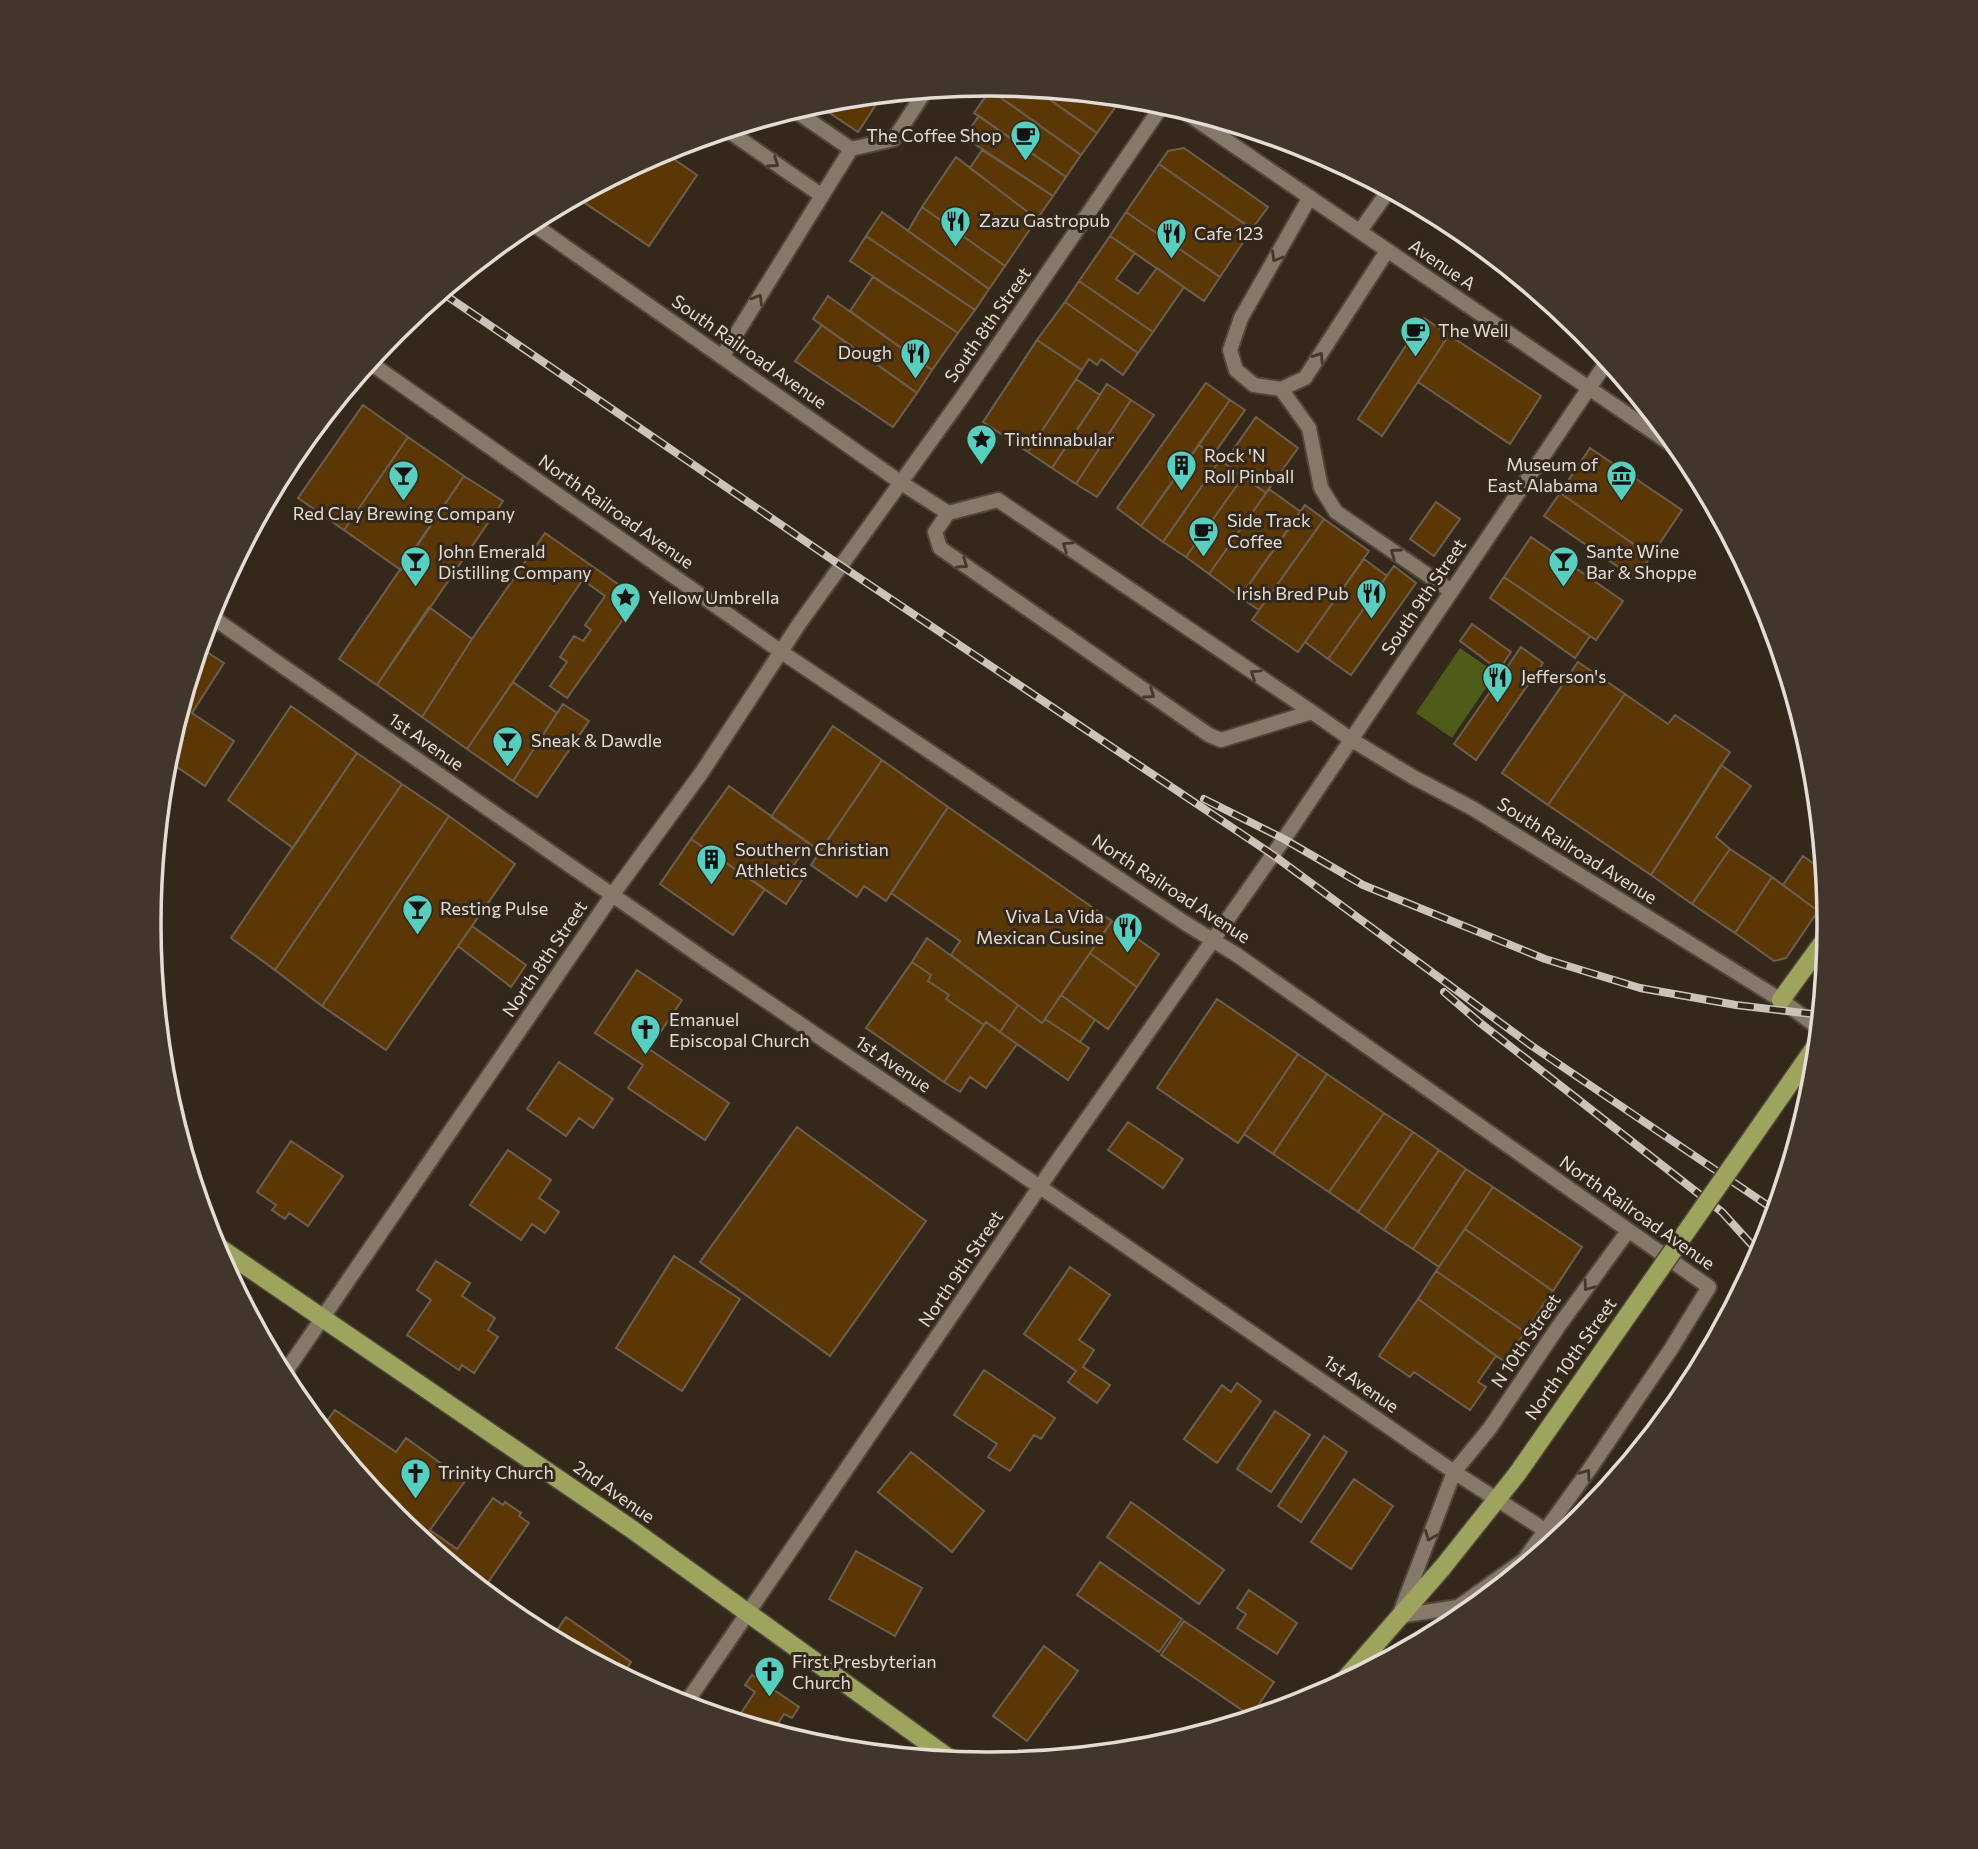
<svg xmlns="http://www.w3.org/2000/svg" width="1978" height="1849" viewBox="0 0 1978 1849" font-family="Commissioner,sans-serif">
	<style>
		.green { fill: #4e5b19 }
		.building { fill: #5b3706; stroke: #6d5e50; stroke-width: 2 }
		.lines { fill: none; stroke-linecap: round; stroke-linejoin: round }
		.lane-casing { stroke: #50463b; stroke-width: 18 }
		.street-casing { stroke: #50463b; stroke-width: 18 }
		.primary-casing { stroke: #50463b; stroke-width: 21 }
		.lane { stroke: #877969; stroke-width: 14 }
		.street { stroke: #877969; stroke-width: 14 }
		.primary { stroke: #9da45e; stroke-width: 18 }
		.rail-casing { stroke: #ccc3ba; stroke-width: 8 }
		.rail { stroke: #34281b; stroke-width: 5; stroke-dasharray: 16; stroke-linecap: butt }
		.primary-bridge-casing { stroke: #50463b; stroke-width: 21; stroke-linecap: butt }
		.primary-bridge { stroke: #9da45e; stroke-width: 18 }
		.oneway { stroke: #45382b }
		.labels { text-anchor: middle; stroke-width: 6; stroke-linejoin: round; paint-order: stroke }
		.poi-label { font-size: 18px; fill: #e5ddd5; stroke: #34281b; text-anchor: start }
		.street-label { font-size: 18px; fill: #e5ddd5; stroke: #34281b }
		.rim { fill: none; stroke: #e5ddd5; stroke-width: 3.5 }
	</style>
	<rect width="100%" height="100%" fill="#34281b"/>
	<path class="green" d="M1460 648 1496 673 1452 738 1416 713Z"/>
	<path class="building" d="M994 84 1035 89 1097 133 1081 155 990 90Z
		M1035 89 1101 95 1116 106 1097 133Z
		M990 90 1081 155 1066 177 974 113Z
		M883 94 858 132 815 103 825 100Z
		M979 116 1066 177 1053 196 964 137Z
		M1294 143 1311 148 1323 155 1319 160Z
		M1184 148 1268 207 1252 229 1159 164 1168 151Z
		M982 150 1053 196 1037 219 970 168Z
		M662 151 697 175 649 246 576 197Z
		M956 157 1037 219 1005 266 922 207Z
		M1159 164 1252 229 1220 277 1126 212Z
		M922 207 1005 266 989 289 908 231Z
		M882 212 989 289 975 310 866 236Z
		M1126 212 1220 277 1204 301 1110 236Z
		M866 236 975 310 958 333 850 261Z
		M1110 236 1135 253 1116 279 1138 294 1157 268 1184 287 1153 332 1079 281Z
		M873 277 958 333 932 370 850 311Z
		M1079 281 1153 332 1138 353 1065 302Z
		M828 296 932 370 917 393 813 319Z
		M1065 302 1138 353 1123 375 1101 359 1097 365 1089 359 1082 370 1037 340Z
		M1424 318 1449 335 1382 436 1358 419Z
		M822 325 917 393 893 427 795 361Z
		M1449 335 1541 396 1510 444 1418 382Z
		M1037 340 1082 370 1028 452 983 422Z
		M1076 379 1100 395 1052 468 1028 452Z
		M1206 383 1230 400 1141 526 1117 508Z
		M1107 384 1131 400 1076 484 1052 468Z
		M1131 400 1154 415 1097 497 1076 484Z
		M1230 400 1245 410 1213 455 1199 445Z
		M363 405 408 437 344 530 298 498Z
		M1256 417 1298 448 1266 493 1224 463Z
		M408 437 464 476 401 570 344 530Z
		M1199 445 1220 460 1163 542 1141 526Z
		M1590 448 1682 510 1651 556 1560 493Z
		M1220 460 1243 477 1186 557 1163 542Z
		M464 476 503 501 377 685 339 659Z
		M1243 477 1266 493 1209 574 1186 557Z
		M1269 489 1301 512 1240 597 1209 574Z
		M1560 493 1651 556 1636 579 1544 516Z
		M1436 502 1460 519 1434 556 1410 539Z
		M1305 505 1324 519 1259 610 1240 597Z
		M1324 519 1369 551 1298 652 1252 620Z
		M545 533 592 566 467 749 422 717 472 639Z
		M1531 537 1623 601 1596 640 1504 577Z
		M1364 559 1387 576 1328 659 1305 642Z
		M592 566 638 598 567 698 550 686 567 662 560 657 574 636 583 641 591 630 585 625 605 596 583 580Z
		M1394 566 1416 583 1351 675 1328 659Z
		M1504 577 1590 636 1575 658 1490 598Z
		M429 607 472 639 422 717 377 685Z
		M1472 624 1511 652 1499 670 1460 641Z
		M199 647 224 663 192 713 234 741 205 786 165 759Z
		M1521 647 1543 663 1476 760 1454 744Z
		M1578 662 1625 694 1548 805 1502 773Z
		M513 682 557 713 513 781 467 749Z
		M1625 694 1668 724 1675 715 1730 752 1651 875 1548 805Z
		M563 704 589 721 537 797 513 781Z
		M291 706 357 753 293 848 228 800Z
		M833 726 882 760 820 851 771 817Z
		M357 753 402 784 275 970 231 938Z
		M882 760 948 807 886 901 864 886 857 897 811 865Z
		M1721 765 1751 786 1716 837 1730 849 1692 904 1651 875Z
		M402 784 449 816 322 1006 275 970Z
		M729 786 809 843 794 865 806 874 786 904 691 839Z
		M948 807 1112 921 1042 1023 951 955 960 941 891 893Z
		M449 816 515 864 386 1050 322 1006Z
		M691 839 765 889 733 935 660 884Z
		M1730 849 1772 877 1735 933 1692 904Z
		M1803 856 1824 871 1827 898 1818 911 1783 885Z
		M1772 877 1818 911 1786 958 1774 961 1735 933Z
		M1112 921 1159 954 1137 987 1090 953Z
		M472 926 526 965 511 987 458 946Z
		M927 938 1018 1005 1000 1032 986 1022 984 1025 946 999 949 995 928 981 931 975 912 962Z
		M1090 953 1137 987 1108 1029 1061 995Z
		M912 962 931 975 928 981 949 995 946 999 984 1025 944 1082 866 1028Z
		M637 970 682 1000 649 1049 729 1103 705 1140 628 1088 643 1065 595 1033Z
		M1061 995 1095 1020 1080 1042 1045 1019Z
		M1217 999 1298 1054 1238 1143 1157 1088Z
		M1018 1005 1042 1023 1045 1019 1089 1048 1068 1080 1000 1032Z
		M986 1022 1017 1044 986 1088 970 1077 960 1092 944 1082Z
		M1298 1054 1327 1074 1273 1154 1244 1134Z
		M559 1062 613 1099 593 1128 579 1118 566 1136 527 1109Z
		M1327 1074 1384 1113 1329 1192 1273 1154Z
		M1384 1113 1413 1132 1358 1212 1329 1192Z
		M1128 1122 1183 1159 1163 1188 1108 1150Z
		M797 1127 926 1221 830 1356 700 1262Z
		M1413 1132 1439 1150 1384 1230 1358 1212Z
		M291 1141 343 1176 308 1226 289 1213 285 1219 272 1210 276 1205 257 1192Z
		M508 1150 551 1180 539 1198 559 1212 545 1233 532 1224 521 1240 470 1205Z
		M1439 1150 1466 1169 1413 1249 1384 1230Z
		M1466 1169 1493 1187 1439 1267 1413 1249Z
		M1493 1187 1582 1247 1553 1291 1465 1229Z
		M1465 1229 1553 1291 1525 1332 1436 1271Z
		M674 1256 740 1299 682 1391 616 1348Z
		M436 1261 470 1283 462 1296 495 1318 488 1330 498 1337 474 1373 462 1365 459 1370 407 1335 431 1300 417 1290Z
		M1070 1267 1110 1295 1079 1340 1094 1350 1083 1367 1110 1385 1097 1403 1068 1382 1076 1371 1024 1334Z
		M1436 1271 1525 1332 1505 1362 1418 1299Z
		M1418 1299 1496 1356 1478 1382 1486 1387 1470 1410 1414 1372 1410 1377 1379 1356Z
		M984 1370 1055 1418 1041 1439 1034 1435 1010 1471 988 1457 997 1444 954 1415Z
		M1237 1383 1261 1401 1217 1463 1184 1439 1222 1385 1231 1392Z
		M1678 1390 1685 1395 1621 1473Z
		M335 1410 396 1452 406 1438 465 1481 430 1530 457 1549 493 1498 503 1505 505 1502 521 1513 519 1516 529 1523 482 1591 394 1519 321 1429Z
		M1275 1411 1310 1435 1271 1492 1237 1469Z
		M1324 1436 1347 1452 1301 1522 1278 1506Z
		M911 1452 984 1511 952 1552 878 1492Z
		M1354 1479 1393 1506 1351 1569 1311 1542Z
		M1131 1502 1224 1570 1199 1604 1107 1537Z
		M856 1551 922 1588 895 1636 829 1599Z
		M1100 1562 1182 1619 1159 1652 1077 1595Z
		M1249 1590 1297 1623 1277 1654 1237 1628 1246 1614 1237 1608Z
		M566 1617 631 1662 622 1677 551 1639Z
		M1184 1621 1274 1682 1251 1716 1161 1655Z
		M1044 1646 1078 1671 1027 1741 993 1716Z
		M752 1675 799 1707 792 1718 784 1714 772 1733 735 1722 755 1692 745 1685Z
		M837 1736 861 1752 827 1749Z"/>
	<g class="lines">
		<defs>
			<path id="lane" d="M794 110 851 149
				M727 130 821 195
				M1310 197 1241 318 1230 350 1236 370 1254 385 1281 389 1305 378 1387 251
				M1360 231 1389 190
				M722 357 851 149 894 139 926 90
				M1281 389 1309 428 1321 488 1336 512 1451 591"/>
			<path id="street" d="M1179 108 1684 453
				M530 222 900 482 948 513
				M369 362 780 651 1185 923 1237 955 1709 1287 1671 1349 1589 1470 1524 1560 1458 1607 1399 1616 1454 1472 1490 1428 1558 1327 1628 1231
				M285 468 299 447
				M209 615 706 960 1040 1187 1454 1472 1559 1539
				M1312 712 1221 740 1209 735 940 548 935 532 948 513 998 500 1312 712 1352 740 1413 777 1472 808 1781 1000 1819 1028
				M282 1377 613 894 702 772 799 624 963 396 1164 103
				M684 1706 1056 1163 1284 839 1608 360"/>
			<path id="primary" d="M1781 1000 1829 934
				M211 1242 630 1528 953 1761
				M1340 1685 1443 1567 1517 1474"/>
		</defs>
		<use href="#lane" class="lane-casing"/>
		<use href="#street" class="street-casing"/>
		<use href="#primary" class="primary-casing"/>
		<use href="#lane" class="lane"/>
		<use href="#street" class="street"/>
		<use href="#primary" class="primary"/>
		<defs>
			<path id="rail" d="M441 292 840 565 1273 855 1532 1046 1776 1211
				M1204 799 1284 839 1363 885 1545 959 1640 988 1736 1005 1821 1015
				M1444 992 1479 1022 1722 1212 1761 1255"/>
		</defs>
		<use href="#rail" class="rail-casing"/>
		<use href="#rail" class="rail"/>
		<defs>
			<path id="primary-bridge" d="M1517 1474 1818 1043"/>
		</defs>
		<use href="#primary-bridge" class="primary-bridge-casing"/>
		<use href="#primary-bridge" class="primary-bridge"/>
	</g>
	<defs><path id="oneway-chevron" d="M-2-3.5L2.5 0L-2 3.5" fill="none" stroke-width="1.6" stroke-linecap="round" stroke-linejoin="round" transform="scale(1.75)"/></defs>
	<g class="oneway">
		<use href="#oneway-chevron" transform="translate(774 163) rotate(35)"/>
		<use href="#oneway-chevron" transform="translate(1276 257) rotate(120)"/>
		<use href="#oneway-chevron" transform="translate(758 299) rotate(-59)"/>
		<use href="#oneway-chevron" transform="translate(1319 357) rotate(-57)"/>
		<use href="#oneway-chevron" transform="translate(1067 546) rotate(-146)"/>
		<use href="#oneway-chevron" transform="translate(1395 553) rotate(-145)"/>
		<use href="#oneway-chevron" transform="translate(963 564) rotate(35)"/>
		<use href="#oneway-chevron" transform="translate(1255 674) rotate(-146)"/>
		<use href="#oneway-chevron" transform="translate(1150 694) rotate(35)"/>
		<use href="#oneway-chevron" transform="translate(1588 1286) rotate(126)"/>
		<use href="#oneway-chevron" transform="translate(1586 1474) rotate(-55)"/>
		<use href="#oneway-chevron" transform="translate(1430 1536) rotate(111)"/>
	</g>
	<defs>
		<symbol id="cafe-pin" viewBox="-11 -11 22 30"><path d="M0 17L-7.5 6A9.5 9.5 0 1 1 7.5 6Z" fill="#58cebf" stroke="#34281b"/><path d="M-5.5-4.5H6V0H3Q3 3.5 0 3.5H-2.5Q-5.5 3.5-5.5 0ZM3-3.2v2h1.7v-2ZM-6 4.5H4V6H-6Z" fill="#111"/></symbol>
		<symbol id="restaurant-pin" viewBox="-11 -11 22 30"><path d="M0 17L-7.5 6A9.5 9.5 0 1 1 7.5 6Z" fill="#58cebf" stroke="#34281b"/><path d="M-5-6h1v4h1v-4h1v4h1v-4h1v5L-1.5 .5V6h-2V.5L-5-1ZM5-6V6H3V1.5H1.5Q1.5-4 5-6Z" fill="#111"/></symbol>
		<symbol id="sight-pin" viewBox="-11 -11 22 30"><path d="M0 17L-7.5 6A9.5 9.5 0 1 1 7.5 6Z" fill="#58cebf" stroke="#34281b"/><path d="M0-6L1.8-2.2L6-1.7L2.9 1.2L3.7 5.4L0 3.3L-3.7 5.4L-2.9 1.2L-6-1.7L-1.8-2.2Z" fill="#111"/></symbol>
		<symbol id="building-pin" viewBox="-11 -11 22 30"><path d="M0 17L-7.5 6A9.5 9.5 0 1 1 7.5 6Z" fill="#58cebf" stroke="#34281b"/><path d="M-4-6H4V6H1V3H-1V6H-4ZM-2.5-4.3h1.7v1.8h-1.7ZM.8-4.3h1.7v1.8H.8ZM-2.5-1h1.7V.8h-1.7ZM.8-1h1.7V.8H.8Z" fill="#111"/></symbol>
		<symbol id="museum-pin" viewBox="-11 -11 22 30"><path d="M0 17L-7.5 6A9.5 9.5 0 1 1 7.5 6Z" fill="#58cebf" stroke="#34281b"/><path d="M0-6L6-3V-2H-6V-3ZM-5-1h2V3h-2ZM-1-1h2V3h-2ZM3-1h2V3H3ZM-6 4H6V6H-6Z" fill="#111"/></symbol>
		<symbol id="bar-pin" viewBox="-11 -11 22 30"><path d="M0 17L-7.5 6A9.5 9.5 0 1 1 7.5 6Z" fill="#58cebf" stroke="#34281b"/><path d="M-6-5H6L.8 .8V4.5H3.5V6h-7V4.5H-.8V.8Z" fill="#111"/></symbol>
		<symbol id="church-pin" viewBox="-11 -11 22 30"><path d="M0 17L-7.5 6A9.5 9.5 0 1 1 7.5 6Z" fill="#58cebf" stroke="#34281b"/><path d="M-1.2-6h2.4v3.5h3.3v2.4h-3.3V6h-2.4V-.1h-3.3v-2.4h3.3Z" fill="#111"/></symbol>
	</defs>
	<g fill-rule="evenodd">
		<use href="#cafe-pin" x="1008" y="118" width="35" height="47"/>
		<use href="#restaurant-pin" x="938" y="204" width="35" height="47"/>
		<use href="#restaurant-pin" x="1154" y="216" width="35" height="47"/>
		<use href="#cafe-pin" x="1398" y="314" width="35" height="47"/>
		<use href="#restaurant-pin" x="898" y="336" width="35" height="47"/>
		<use href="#sight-pin" x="964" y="422" width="35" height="47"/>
		<use href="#building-pin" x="1164" y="448" width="35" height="47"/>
		<use href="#museum-pin" x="1604" y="458" width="35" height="47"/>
		<use href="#bar-pin" x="386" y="458" width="35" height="47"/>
		<use href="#cafe-pin" x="1186" y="514" width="35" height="47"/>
		<use href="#bar-pin" x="398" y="544" width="35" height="47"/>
		<use href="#bar-pin" x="1546" y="544" width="35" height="47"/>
		<use href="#restaurant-pin" x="1354" y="576" width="35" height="47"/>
		<use href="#sight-pin" x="608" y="580" width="35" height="47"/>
		<use href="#restaurant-pin" x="1480" y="660" width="35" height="47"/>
		<use href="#bar-pin" x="490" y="724" width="35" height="47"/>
		<use href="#building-pin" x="694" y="842" width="35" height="47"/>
		<use href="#bar-pin" x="400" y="892" width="35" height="47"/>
		<use href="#restaurant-pin" x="1110" y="910" width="35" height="47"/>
		<use href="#church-pin" x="628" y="1012" width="35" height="47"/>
		<use href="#church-pin" x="398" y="1456" width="35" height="47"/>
		<use href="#church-pin" x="752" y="1654" width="35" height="47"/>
	</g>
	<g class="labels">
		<g class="poi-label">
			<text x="1002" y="142" text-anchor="end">The Coffee Shop</text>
			<text x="979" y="227">Zazu Gastropub</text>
			<text x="1194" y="240">Cafe 123</text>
			<text x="1438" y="337">The Well</text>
			<text x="892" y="359" text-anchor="end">Dough</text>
			<text x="1004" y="446">Tintinnabular</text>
			<text x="1204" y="462">Rock 'N<tspan x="1204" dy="21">Roll Pinball</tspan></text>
			<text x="1598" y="471" text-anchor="end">Museum of<tspan x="1598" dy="21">East Alabama</tspan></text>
			<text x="404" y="520" text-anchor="middle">Red Clay Brewing Company</text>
			<text x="1227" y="527">Side Track<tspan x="1227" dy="21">Coffee</tspan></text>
			<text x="438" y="558">John Emerald<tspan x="438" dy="21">Distilling Company</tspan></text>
			<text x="1586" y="558">Sante Wine<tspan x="1586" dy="21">Bar &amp; Shoppe</tspan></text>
			<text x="1349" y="600" text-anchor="end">Irish Bred Pub</text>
			<text x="648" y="604">Yellow Umbrella</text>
			<text x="1521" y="683">Jefferson's</text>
			<text x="531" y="747">Sneak &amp; Dawdle</text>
			<text x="735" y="856">Southern Christian<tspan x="735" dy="21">Athletics</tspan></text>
			<text x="440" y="915">Resting Pulse</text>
			<text x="1104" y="923" text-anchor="end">Viva La Vida<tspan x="1104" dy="21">Mexican Cusine</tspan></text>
			<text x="669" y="1026">Emanuel<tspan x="669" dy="21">Episcopal Church</tspan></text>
			<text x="438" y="1479">Trinity Church</text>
			<text x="792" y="1668">First Presbyterian<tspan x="792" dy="21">Church</tspan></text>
		</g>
		<g class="street-label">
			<text transform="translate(1442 265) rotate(34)" y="6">Avenue A</text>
			<text transform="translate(988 325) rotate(-55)" y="6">South 8th Street</text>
			<text transform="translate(749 352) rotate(35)" y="6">South Railroad Avenue</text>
			<text transform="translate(616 512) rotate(35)" y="6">North Railroad Avenue</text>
			<text transform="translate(1424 597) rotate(-56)" y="6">South 9th Street</text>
			<text transform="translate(426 742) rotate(35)" y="6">1st Avenue</text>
			<text transform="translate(1577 851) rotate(32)" y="6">South Railroad Avenue</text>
			<text transform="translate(1171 889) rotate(33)" y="6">North Railroad Avenue</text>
			<text transform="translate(545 959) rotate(-56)" y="6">North 8th Street</text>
			<text transform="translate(893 1064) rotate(34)" y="6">1st Avenue</text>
			<text transform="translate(1637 1213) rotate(35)" y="6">North Railroad Avenue</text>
			<text transform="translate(961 1269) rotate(-56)" y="6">North 9th Street</text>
			<text transform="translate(1526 1341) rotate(-56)" y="6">N 10th Street</text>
			<text transform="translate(1571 1359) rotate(-55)" y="6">North 10th Street</text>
			<text transform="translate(1361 1384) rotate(35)" y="6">1st Avenue</text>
			<text transform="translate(614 1492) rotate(35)" y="6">2nd Avenue</text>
		</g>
	</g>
	<path d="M0 0H1978V1849H0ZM161 924a828 828 0 1 1 1656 0a828 828 0 1 1-1656 0Z" fill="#42362a" fill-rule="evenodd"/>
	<path class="rim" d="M161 924a828 828 0 1 1 1656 0a828 828 0 1 1-1656 0Z"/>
</svg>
